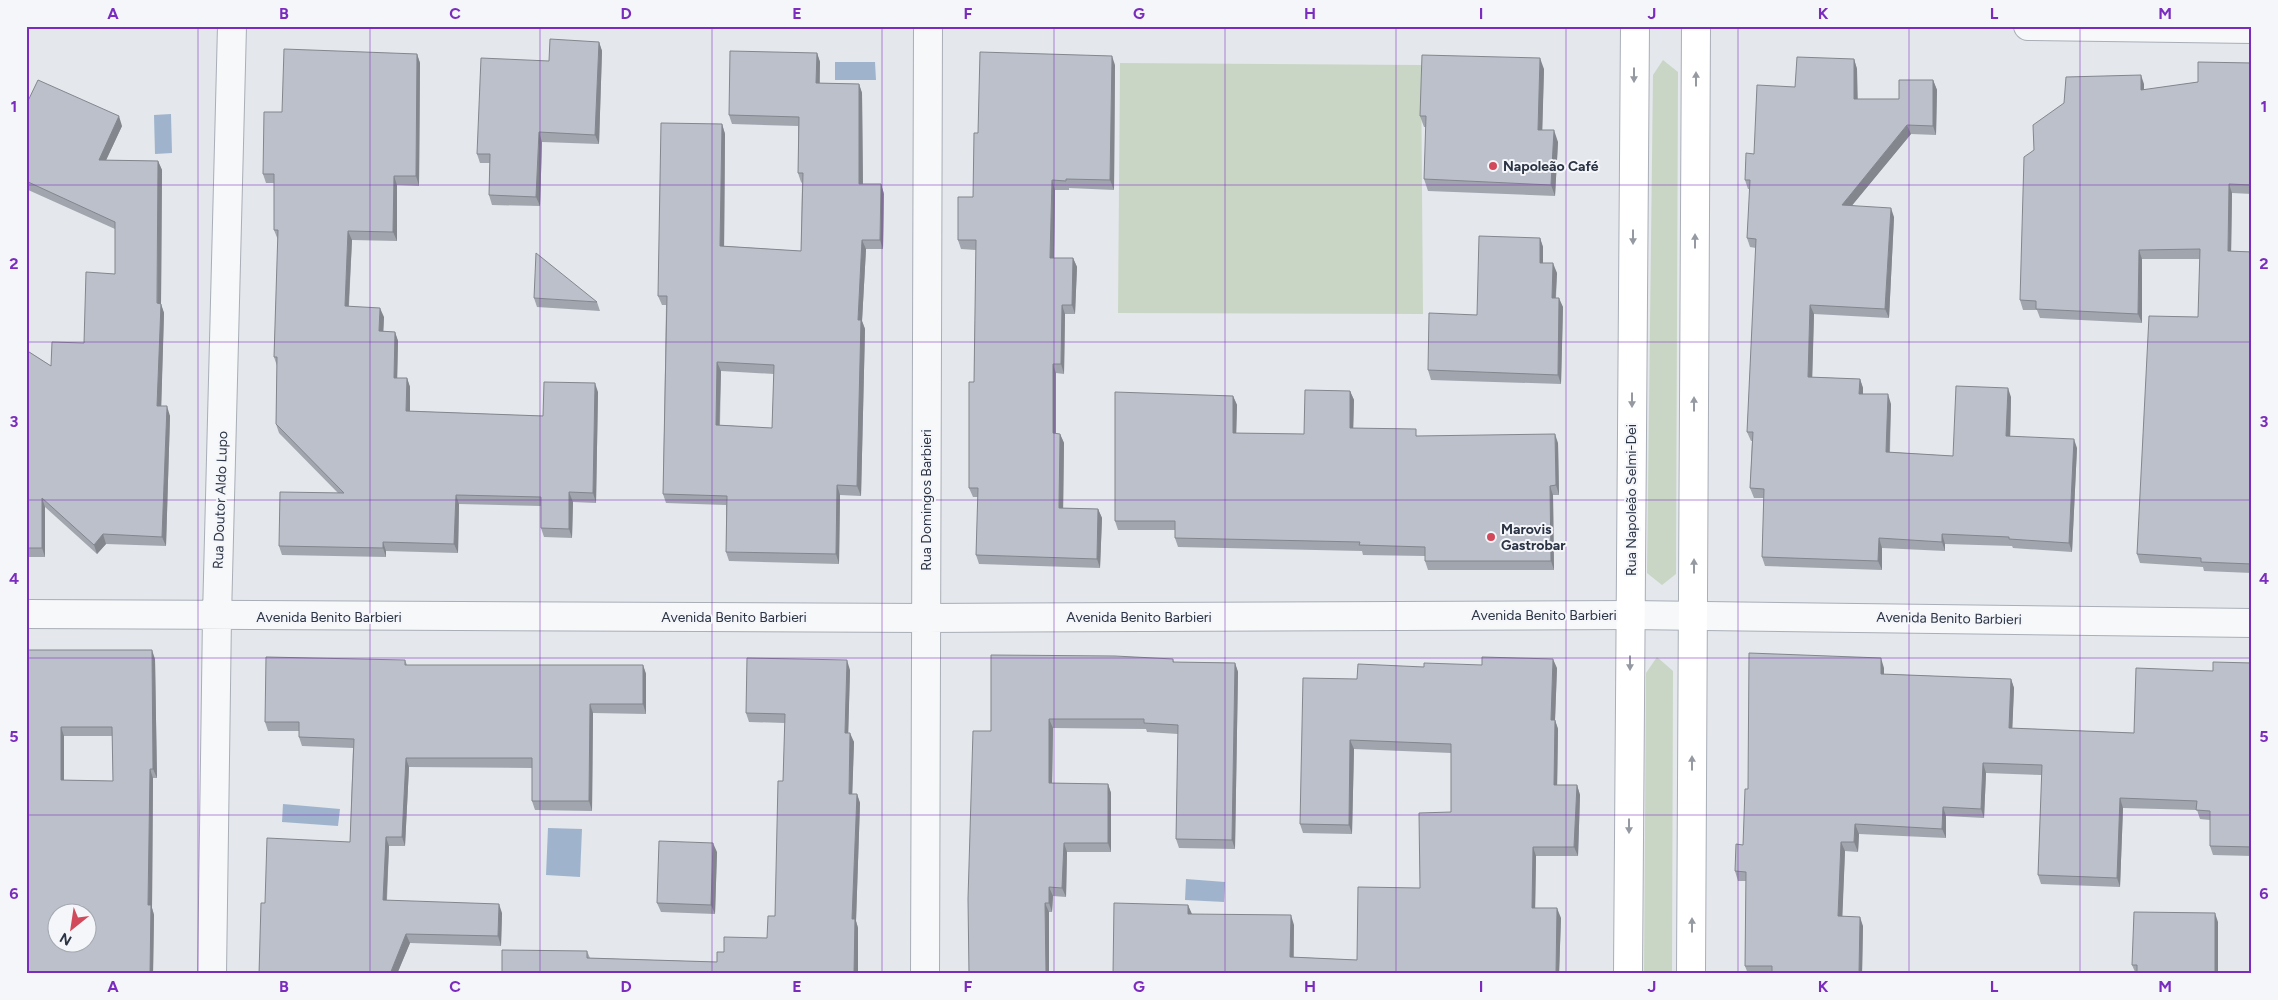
<svg xmlns="http://www.w3.org/2000/svg" width="2278" height="1000" viewBox="0 0 2278 1000" font-family="Figtree,sans-serif">
	<style>
		.green { fill: #c9d6c5 }
		.water { fill: #9fb4cc }
		.lines { fill: none; stroke-linecap: round; stroke-linejoin: round }
		.minor-casing { stroke: #a9aeb7; stroke-width: 30 }
		.secondary-casing { stroke: #a9aeb7; stroke-width: 30 }
		.minor { stroke: #f7f8fa; stroke-width: 28 }
		.secondary { stroke: #fff; stroke-width: 28 }
		.wall { fill: #a1a5ae; fill-rule: evenodd }
		.shaded-wall { fill: #83868d }
		.building { fill: #bbc0ca; stroke: #83868d; fill-rule: evenodd }
		.oneway { fill: #959aa2 }
		.grid { fill: none; stroke: #7b2cbf; stroke-width: 1; stroke-opacity: 0.55 }
		.poi-dot { fill: #d1495b; stroke: #f4f6f9; stroke-width: 2 }
		.labels { text-anchor: middle; stroke-width: 4; stroke-linejoin: round; paint-order: stroke }
		.poi-label { font-size: 14px; font-weight: bold; fill: #2b3445; stroke: #f4f6f9; text-anchor: start }
		.street-label { font-size: 14px; fill: #2b3445; stroke: #f4f6f9 }
		.neatline { fill: none; stroke: #7b2cbf; stroke-width: 2 }
		.grid-label { font-size: 16px; text-anchor: middle; font-weight: bold; fill: #7b2cbf }
	</style>
	<rect width="100%" height="100%" fill="#e4e7ec"/>
	<path class="green" d="M1663 60 1678 72 1676 574 1662 585 1647 573 1653 75Z
		M1120 63 1421 65 1423 314 1118 313Z
		M1657 657 1673 671 1672 974H1644L1646 673Z"/>
	<path class="water" d="M835 62H875L876 80H835Z
		M171 114 172 153 155 154 154 115Z
		M283 804 340 809 338 826 282 822Z
		M548 828 582 829 580 877 546 875Z
		M1186 879 1225 882 1224 902 1185 900Z"/>
	<g class="lines">
		<defs>
			<path id="minor" d="M2028 26 2252 29
				M26 614 926 618 1630 615 2252 623
				M212 974 217 616 232 26
				M925 974 928 26"/>
			<path id="secondary" d="M1628 974 1635 26
				M1691 974 1696 26"/>
		</defs>
		<use href="#minor" class="minor-casing"/>
		<use href="#secondary" class="secondary-casing"/>
		<use href="#minor" class="minor"/>
		<use href="#secondary" class="secondary"/>
	</g>
	<path class="wall" d="M599 42 602 51 599 144 542 142 540 206 492 205 489 195 490 163H480L477 154 549 61Z
		M817 53 820 62V83L859 84 862 93 863 184H881L884 194 883 249H866L862 321 865 329 861 496 840 495 839 564 729 561 726 552V505L666 503 663 494 666 305H662L658 296 722 124 725 134 724 246 801 251 802 183 801 182 798 173V126L732 124 729 115ZM721 371 774 374 772 428 720 425Z
		M417 54 420 63 419 186 397 185V241L352 240 349 306 384 317 383 331 395 332 398 341 397 378H407L410 387V411L543 416 598 392 596 503 573 502 572 538 544 537 541 528V506L459 504 458 553 386 551V557L282 555 279 546 338 493 279 433 276 424 277 366 274 357 278 240 274 230V183H266L263 174 282 112Z
		M1854 59 1857 69V99H1899L1933 80 1937 90 1936 135 1911 134 1852 205 1894 217 1889 318 1814 314 1812 377 1860 379 1863 388V394L1891 404 1890 452 1953 456 2011 397 2010 436 2077 448 2072 552 2013 548 2012 546 1945 544V551L1882 548V570L1765 566 1762 557 1764 498H1754L1750 488 1752 441H1751L1747 432 1756 248 1750 247 1747 238 1750 189H1748L1745 180 1795 87Z
		M2252 63V194L2232 193 2231 251 2252 252V573L2204 571 2203 567 2140 563 2137 554 2198 317 2200 259H2142V323L2040 318 2037 310H2023L2020 300 2144 84V90L2198 82Z
		M1115 65 1114 190 1069 188V190H1055L1054 258H1073L1077 267 1075 314H1065L1064 374 1056 373V434H1060L1064 443 1063 508 1098 509 1102 518 1100 568 979 564 976 555 978 497H973L969 488 974 382 976 250 961 249 958 240 973 197 978 133Z
		M1544 69 1542 130 1558 142 1555 196 1428 191 1424 179 1426 127H1424L1420 116Z
		M26 105 122 126 106 160 158 161 162 170 161 304 164 313 161 406 170 416 166 546 106 544 97 554 45 507V557H26V350L51 366 84 343 115 274V229L26 189Z
		M1540 238 1543 247V263L1557 273 1556 298 1563 307 1561 384 1431 380 1428 370 1477 315Z
		M534 298 597 302 600 311 537 307Z
		M1350 391 1354 400 1353 428 1418 436 1558 443 1559 495H1553L1554 570H1428L1425 561V556L1363 555 1362 551 1178 547 1175 538V530H1118L1115 521 1233 396 1237 405 1236 433 1304 434Z
		M26 650 155 659 157 778H153L152 908 154 915 153 974H26ZM64 736H112L113 781 64 780Z
		M1173 659 1174 662 1235 663 1238 672 1235 849 1179 848 1176 839 1178 734 1147 732 1146 729 1053 728 1052 783 1108 784 1111 793V852H1067L1066 897 1053 896 1052 912H1049V974L991 731Z
		M405 660 407 665H643L646 674V714L593 713 592 811 535 810 532 801V768L409 767 405 846H389L387 900 502 913 501 946 410 943 397 974H259L265 903 350 842 353 748 302 746 299 737V731H268L265 722Z
		M2252 663V856L2213 855 2210 846V820L2200 819 2197 810 2123 808 2120 887 2041 884 2038 875 2042 775 1986 773 1984 818 1946 816V838L1859 834 1858 852 1845 851 1842 916 1863 926 1862 974H1748L1745 966 1746 881H1738L1735 871 1743 845 1748 789 1884 668V674L2011 679 2014 688 2012 728 2134 733 2213 671Z
		M1424 667 1557 668 1555 720 1558 729 1557 785H1577L1580 795 1578 856H1536L1535 908 1561 918 1559 974H1113L1188 905 1191 914 1294 925V957L1357 960 1420 888 1451 812V753L1354 749 1352 834 1303 833 1300 824 1357 679Z
		M850 670 848 733 854 742 852 794H857L860 803 856 921 858 928V974H502L587 951 590 958 717 962 724 952 767 938 775 916 783 781 785 723 749 722 746 713Z
		M717 852 715 914 661 912 657 903Z
		M2218 922V974H2136L2132 965Z"/>
	<path class="shaded-wall" d="M599 42 602 51 599 144 595 135Z
		M817 53 820 62 819 93 816 83Z
		M417 54 420 63 419 186 416 176Z
		M1112 56 1115 65 1114 190 1110 180Z
		M1540 58 1544 69 1542 141 1538 130Z
		M1854 59 1857 69 1858 108 1854 99Z
		M2141 75 2144 84V100L2141 90Z
		M1933 80 1937 90 1936 135 1933 126Z
		M859 84 862 93 863 193 859 184Z
		M119 116 122 126 102 169 99 160Z
		M722 124 725 134 724 255 720 246Z
		M1907 125 1911 134 1845 214 1842 205Z
		M1554 130 1558 142 1555 196 1551 185Z
		M539 132 542 142 540 206 536 197Z
		M158 161 162 170 161 306V304L164 313 161 415 157 406Z
		M394 176 397 185V241L393 232Z
		M1052 180 1055 190 1054 267 1050 258Z
		M881 184 884 194 883 249 880 240Z
		M2229 184 2232 193 2231 260 2228 251Z
		M1891 208 1894 217 1889 318 1885 309Z
		M348 231 352 240 348 316 345 306Z
		M1540 238 1543 247V272L1540 263Z
		M862 240 866 249 862 321 865 329 861 496 857 486 858 320Z
		M2139 250 2142 259V323L2138 314Z
		M1073 258 1077 267 1075 314 1072 305Z
		M1553 263 1557 273 1555 307 1552 298Z
		M1559 298 1563 307 1561 384 1558 375Z
		M1062 305 1065 314 1064 374 1061 364Z
		M1810 305 1814 314 1812 386 1808 377Z
		M380 308 384 317 383 340 379 331Z
		M395 332 398 341 397 387 394 378Z
		M717 362 721 371 719 434 716 425Z
		M1053 364 1056 373V443L1053 433Z
		M407 378 410 387V420L406 411Z
		M1860 379 1863 388V403L1859 394Z
		M595 383 598 392 596 503 593 493Z
		M2008 388 2011 397 2010 445 2006 436Z
		M1350 391 1354 400 1353 437 1350 428Z
		M1888 394 1891 404 1889 461 1886 452Z
		M1233 396 1237 405 1236 442 1233 433Z
		M167 406 170 416 166 546 162 537Z
		M1060 434 1064 443 1063 517 1059 508Z
		M1555 434 1558 443 1559 495 1556 485Z
		M2074 439 2077 448 2072 552 2069 543Z
		M837 485 840 495 839 564 836 554Z
		M1550 486 1553 495 1554 570 1551 561Z
		M569 492 573 502 572 538 569 529Z
		M456 495 459 504 458 553 454 544Z
		M42 498 45 507V557L42 548Z
		M1098 509 1102 518 1100 568 1097 559Z
		M103 534 106 544 97 554 94 545Z
		M1942 534 1945 544V551L1942 542Z
		M1879 538 1882 548V570L1878 561Z
		M383 542 386 551V557L383 548Z
		M152 650 155 659 157 778 153 769Z
		M1881 658 1884 668V683L1881 674Z
		M1553 659 1557 668 1555 720 1558 729 1557 794 1554 785 1551 720Z
		M847 660 850 670 848 742 845 733Z
		M1235 663 1238 672 1235 849 1232 840Z
		M643 665 646 674V714L643 704Z
		M2011 679 2014 688 2012 737 2009 728Z
		M590 704 593 713 592 811 589 801Z
		M1049 719 1053 728 1052 792 1049 783Z
		M61 727 64 736V790L61 780Z
		M850 733 854 742 852 803 849 794Z
		M1350 740 1354 749 1352 834 1349 825Z
		M406 758 409 767 405 846 402 837Z
		M1983 763 1986 773 1984 818 1981 809Z
		M150 769 153 778 152 908 154 915 153 974H150L148 905Z
		M1108 784 1111 793V852L1108 843Z
		M1577 785 1580 795 1578 856 1574 847Z
		M857 794 860 803 856 921 858 928V974H854L852 919Z
		M2120 798 2123 808 2120 887 2117 878Z
		M1943 807 1946 816V838L1942 829Z
		M1855 824 1859 834 1858 852 1854 842Z
		M386 837 389 846 386 909 383 900Z
		M1841 842 1845 851 1842 926 1838 916Z
		M713 843 717 852 715 914 711 905Z
		M1064 843 1067 852 1066 897 1062 888Z
		M1533 847 1536 856 1535 917 1532 908Z
		M1049 887 1053 896 1052 912 1049 903Z
		M1045 903 1049 912V974H1046Z
		M499 904 502 913 501 946 498 936Z
		M1188 905 1192 914H1188Z
		M1557 908 1561 918 1559 974H1556Z
		M2215 913 2218 922V974H2215Z
		M1291 915 1294 925 1293 966 1290 957Z
		M1860 917 1863 926 1862 974H1859Z
		M406 934 410 943 397 974H390Z"/>
	<path class="building" d="M550 39 599 42 595 135 539 132 536 197 489 195 490 154H477L481 58 549 61Z
		M284 49 417 54 416 176H394L393 232 348 231 345 306 380 308 379 331 395 332 394 378H407L406 411 543 416 544 382 595 383 593 493 569 492V529L541 528V497L456 495 454 544 383 542V548L279 546 280 492 344 493 276 424 277 357H274L278 230H274V174H263L264 112H282Z
		M730 51 817 53 816 83 859 84V184H881L880 240H862L858 320H861L857 486 837 485 836 554 726 552 727 496 663 494 667 296H658L661 123 722 124 720 246 801 251 803 173H798L799 117 729 115ZM717 362 774 365 772 428 716 425Z
		M980 52 1112 56 1110 180 1066 179V181L1052 180 1050 258H1073L1072 305H1062L1061 364H1053V433L1060 434 1059 508 1098 509 1097 559 976 555 978 488H969V382H974L976 240H958V197H973L974 133H978Z
		M1422 55 1540 58 1538 130H1554L1551 185 1424 179 1426 116H1420Z
		M1797 57 1854 59V99H1899V80H1933V126L1907 125 1842 205 1891 208 1885 309 1810 305 1808 377 1860 379 1859 394H1888L1886 452 1953 456 1956 386 2008 388 2006 436 2074 439 2069 543 2009 539V537L1942 534V542L1879 538 1878 561 1762 557 1764 489 1750 488 1753 432H1747L1756 239 1747 238 1750 180H1745L1746 153 1754 154 1757 85 1795 87Z
		M2198 62 2252 63V185L2229 184 2228 251 2252 252V564L2201 562V558L2137 554 2149 316 2198 317 2200 249 2139 250 2138 314 2036 309V301L2020 300 2024 157 2034 150 2033 125 2064 103 2066 77 2141 75V90L2198 82Z
		M38 80 119 116 99 160 158 161 157 303 161 304 157 406H167L162 537 103 534 94 545 42 498V548H26V350L51 366 52 342 84 343 86 272 115 274V222L26 181V105Z
		M1479 236 1540 238V263H1553L1552 298H1559L1558 375 1428 370 1429 313 1477 315Z
		M536 253 597 302 534 298Z
		M1305 390 1350 391V428L1416 429V436L1555 434 1556 485 1550 486 1551 561H1425V547L1359 545 1360 542 1175 538V521H1115V392L1233 396V433L1304 434Z
		M26 650H152L153 769H150L148 905H151L150 974H26ZM61 727H112L113 781 61 780ZM58 912H88V942H58Z
		M1749 653 1881 658V674L2011 679 2009 728 2134 733 2136 668 2213 671V662L2252 663V847L2210 846V811L2196 810 2197 801 2120 798 2117 878 2038 875 2042 765 1983 763 1981 809 1943 807 1942 829 1855 824 1854 842H1841L1838 916 1860 917 1859 974H1772V966H1745L1746 872 1735 871 1736 844 1743 845 1745 789H1748Z
		M991 655 1115 656 1173 659V662L1235 663 1232 840 1176 839 1178 725 1144 723V719H1049V783L1108 784V843H1064L1062 888 1049 887V903H1045L1046 974H969L968 899 973 731H991Z
		M266 657 405 660V665H643V704H590L589 801H532V758H406L402 837H386L383 900 499 904 498 936 406 934 390 974H259L261 903H265L267 838 350 842 354 739 299 737V722H265Z
		M1482 657 1553 659 1551 720H1555L1554 785H1577L1574 847H1533L1532 908H1557L1556 974H1113L1114 903 1188 905V914L1291 915 1290 957 1357 960 1358 887 1420 888 1419 813 1451 812V744L1350 740 1349 825 1300 824 1303 678 1357 679 1358 664 1424 667V663L1482 665Z
		M747 658 847 660 845 733H850L849 794H857L852 919H855L854 974H502V950L587 951V958L717 962V952H724V937L767 938 768 916H775L778 781H783L785 714 746 713Z
		M659 841 713 843 711 905 657 903Z
		M2134 912 2215 913V974H2137V965H2132Z"/>
	<defs><path id="oneway-solid" d="M-6-.8H1V-3.2L6.5 0L1 3.2V.8H-6Z" transform="scale(1.25)"/></defs>
	<g class="oneway">
		<use href="#oneway-solid" transform="translate(1634 75) rotate(90)"/>
		<use href="#oneway-solid" transform="translate(1696 79) rotate(-90)"/>
		<use href="#oneway-solid" transform="translate(1633 237) rotate(90)"/>
		<use href="#oneway-solid" transform="translate(1695 241) rotate(-90)"/>
		<use href="#oneway-solid" transform="translate(1632 400) rotate(90)"/>
		<use href="#oneway-solid" transform="translate(1694 404) rotate(-90)"/>
		<use href="#oneway-solid" transform="translate(1694 566) rotate(-90)"/>
		<use href="#oneway-solid" transform="translate(1630 663) rotate(90)"/>
		<use href="#oneway-solid" transform="translate(1692 763) rotate(-90)"/>
		<use href="#oneway-solid" transform="translate(1629 826) rotate(90)"/>
		<use href="#oneway-solid" transform="translate(1692 925) rotate(-90)"/>
	</g>
	<path class="grid" d="M198 26V974M370 26V974M540 26V974M712 26V974M882 26V974M1054 26V974M1225 26V974M1396 26V974M1566 26V974M1738 26V974M1909 26V974M2080 26V974M26 185H2252M26 342H2252M26 500H2252M26 658H2252M26 815H2252"/>
	<g class="poi-dot">
		<circle cx="1493" cy="166" r="5"/>
		<circle cx="1491" cy="537" r="5"/>
	</g>
	<g class="labels">
		<g class="poi-label">
			<text x="1503" y="171">Napoleão Café</text>
			<text x="1501" y="534">Marovis<tspan x="1501" dy="16">Gastrobar</tspan></text>
		</g>
		<g class="street-label">
			<text transform="translate(220 500) rotate(-88)" y="5">Rua Doutor Aldo Lupo</text>
			<text transform="translate(926 500) rotate(-90)" y="5">Rua Domingos Barbieri</text>
			<text transform="translate(1631 500) rotate(-90)" y="5">Rua Napoleão Selmi-Dei</text>
			<text x="1544" y="620">Avenida Benito Barbieri</text>
			<text x="329" y="622">Avenida Benito Barbieri</text>
			<text x="734" y="622">Avenida Benito Barbieri</text>
			<text x="1139" y="622">Avenida Benito Barbieri</text>
			<text transform="translate(1949 618) rotate(1)" y="5">Avenida Benito Barbieri</text>
		</g>
	</g>
	<rect width="2278" height="1000" fill="none" stroke="#f4f6f9" stroke-width="55"/>
	<g transform="translate(72 928) rotate(210)"><circle r="24" fill="#f4f6f9" stroke="#a4a8b1"/>
	<path d="M0-4L9 19L0 12L-9 19Z" fill="#d1495b"/>
	<text y="-8" font-size="14" font-weight="bold" text-anchor="middle" fill="#2b3445">N</text>
	</g>
	<rect x="28" y="28" width="2222" height="944" class="neatline"/>
	<g class="grid-label">
		<text x="113" y="19">A</text>
		<text x="284" y="19">B</text>
		<text x="455" y="19">C</text>
		<text x="626" y="19">D</text>
		<text x="797" y="19">E</text>
		<text x="968" y="19">F</text>
		<text x="1139" y="19">G</text>
		<text x="1310" y="19">H</text>
		<text x="1481" y="19">I</text>
		<text x="1652" y="19">J</text>
		<text x="1823" y="19">K</text>
		<text x="1994" y="19">L</text>
		<text x="2165" y="19">M</text>
		<text x="14" y="112">1</text>
		<text x="2264" y="112">1</text>
		<text x="14" y="269">2</text>
		<text x="2264" y="269">2</text>
		<text x="14" y="427">3</text>
		<text x="2264" y="427">3</text>
		<text x="14" y="584">4</text>
		<text x="2264" y="584">4</text>
		<text x="14" y="742">5</text>
		<text x="2264" y="742">5</text>
		<text x="14" y="899">6</text>
		<text x="2264" y="899">6</text>
		<text x="113" y="992">A</text>
		<text x="284" y="992">B</text>
		<text x="455" y="992">C</text>
		<text x="626" y="992">D</text>
		<text x="797" y="992">E</text>
		<text x="968" y="992">F</text>
		<text x="1139" y="992">G</text>
		<text x="1310" y="992">H</text>
		<text x="1481" y="992">I</text>
		<text x="1652" y="992">J</text>
		<text x="1823" y="992">K</text>
		<text x="1994" y="992">L</text>
		<text x="2165" y="992">M</text>
	</g>
</svg>
